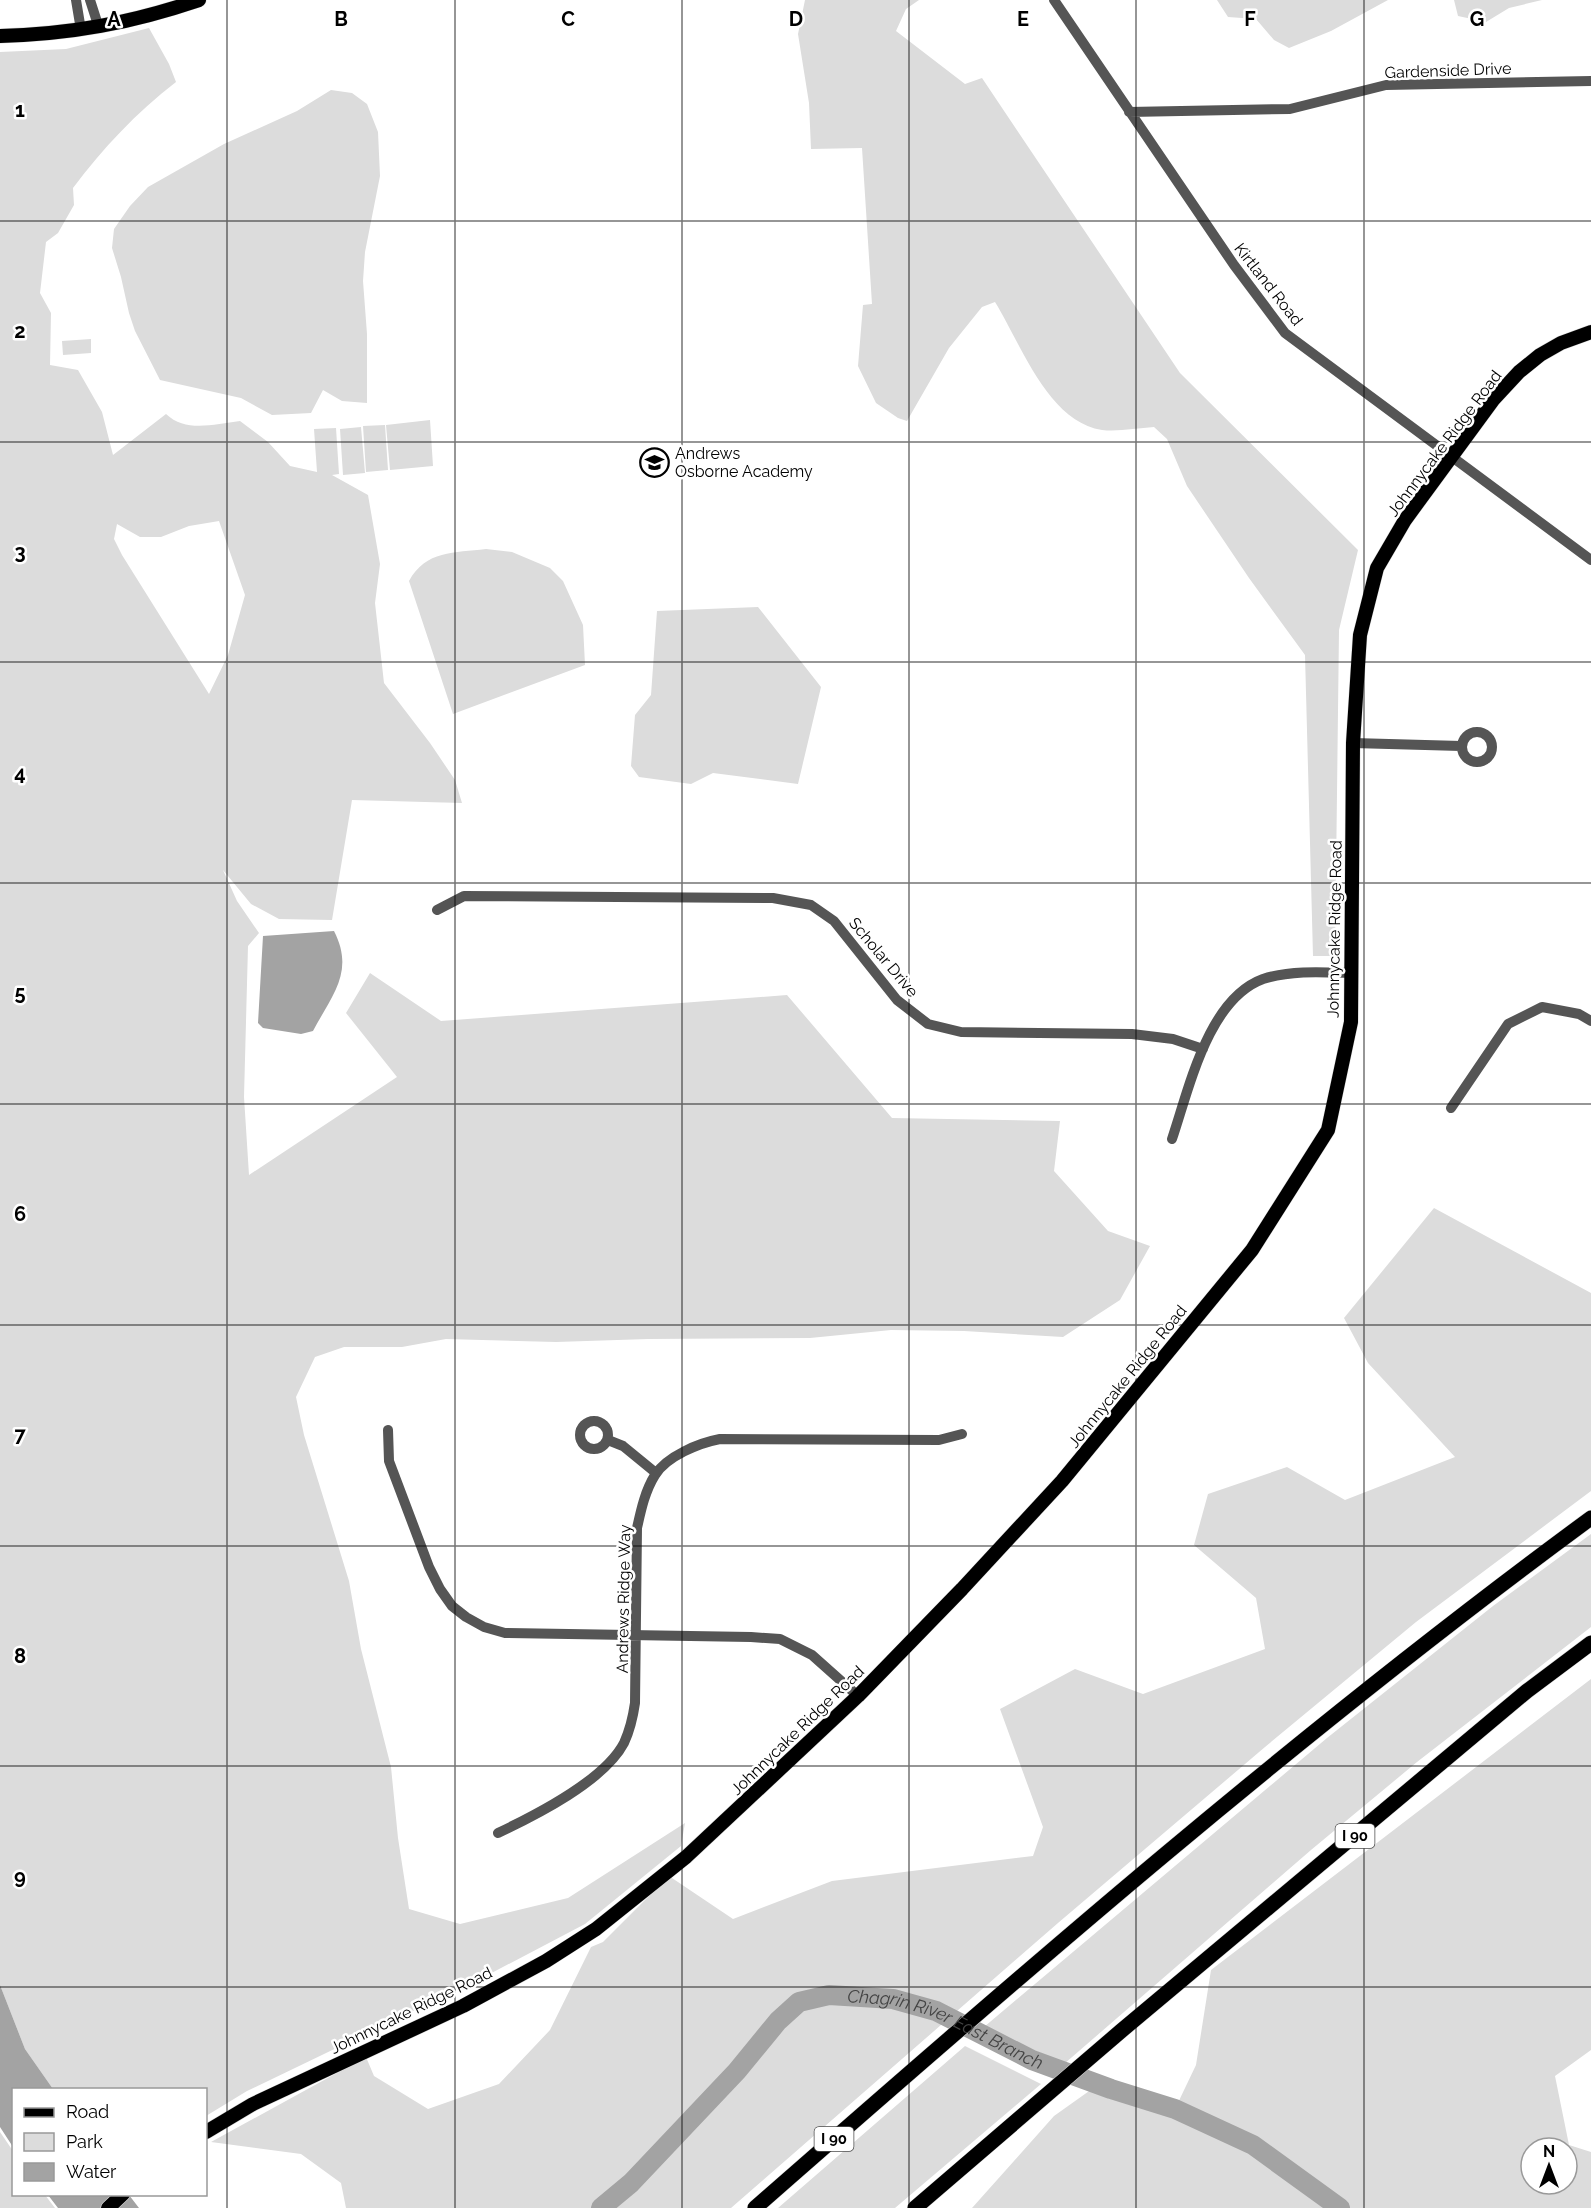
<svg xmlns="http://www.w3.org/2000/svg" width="1591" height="2208" viewBox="0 0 1591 2208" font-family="Raleway,sans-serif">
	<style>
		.green { fill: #dcdcdc; fill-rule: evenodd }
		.water { fill: #a3a3a3 }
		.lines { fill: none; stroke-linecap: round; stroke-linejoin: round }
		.river { stroke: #a3a3a3; stroke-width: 20 }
		.major-casing { stroke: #dbdbdb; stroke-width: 15 }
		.highway-casing { stroke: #dbdbdb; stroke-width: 16 }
		.minor { stroke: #555; stroke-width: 10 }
		.major { stroke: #000; stroke-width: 14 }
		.highway { stroke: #000; stroke-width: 15 }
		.grid { fill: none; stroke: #000; stroke-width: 1.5; stroke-opacity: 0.55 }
		.labels { text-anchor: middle; stroke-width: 5; stroke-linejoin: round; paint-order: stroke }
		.shield { fill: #fff; stroke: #4c4c4c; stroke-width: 1.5 }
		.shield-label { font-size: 15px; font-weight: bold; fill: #000 }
		.street-label { font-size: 16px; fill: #000; stroke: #fff }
		.poi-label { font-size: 16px; fill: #000; stroke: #fff; text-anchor: start }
		.water-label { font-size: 18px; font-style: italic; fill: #444; stroke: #fff }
		.grid-label { font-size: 20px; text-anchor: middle; font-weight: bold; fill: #000; stroke: #fff; stroke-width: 5; stroke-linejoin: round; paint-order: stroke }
	</style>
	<rect width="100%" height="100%" fill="#fff"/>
	<path class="green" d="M805 0H919L906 9 896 31 965 84 982 78 1180 373 1358 550 1339 630 1335 956H1313L1305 655 1249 578 1187 486 1167 439 1154 427C1137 428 1118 432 1102 430 1048 422 1021 344 995 302L982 307 949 348 907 421 898 418 876 403 858 366 863 305 872 304 862 148 811 149 809 103 798 34Z
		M1217 0H1388L1331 31 1289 48 1274 40 1256 19 1228 17Z
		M1454 0H1542L1509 8 1486 22 1458 16Z
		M149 28 169 64 176 82C136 113 103 148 73 188L74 205 58 233 46 242 40 293 51 313 50 365 78 370 102 412 113 455 166 414C186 433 214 424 240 421L268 442 290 466 317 472 314 429 336 428 339 474 332 475 368 495 380 564 375 603 384 683 430 743 455 780 462 803 352 800 332 920 279 919 251 904 223 870 237 901 259 933 248 946 244 1097 249 1175 397 1077 346 1013 370 973 441 1021 787 995 892 1118 1060 1121 1054 1171 1108 1231 1150 1246 1120 1300 1063 1337 964 1331 891 1330 810 1338 648 1339 556 1342 446 1339 402 1347H344L315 1357 296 1397 304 1435 349 1581 361 1649 391 1767 398 1838 409 1909 460 1924 568 1898 685 1823 681 1846 585 1924 484 1977 247 2091 206 2116V2090L53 2089 25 2049 0 1985V52L66 49ZM219 521 245 595 228 655 209 694 122 555 114 539 117 524 140 537H161L189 526Z
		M331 90 352 93 367 104 378 132 380 176 365 252 363 281 367 334V403L342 401 323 390 311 413 272 415 241 398 160 380 135 331 129 313 121 277 112 248 114 229 130 206 148 187 224 144 297 111Z
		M91 339V353L63 355 62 341Z
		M430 420 433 466 390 470 386 425Z
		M385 425 388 470 366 472 363 426Z
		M361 427 365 473 343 475 340 429Z
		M486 549 512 552 550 568 563 581 583 625 585 665 453 714 409 581C426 550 454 553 486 549Z
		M758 607 821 687 798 784 713 773 691 784 639 777 631 766 635 715 651 695 657 611Z
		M1434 1208 1591 1293V1491L1416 1622 1265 1747 1058 1923 731 2208H346L341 2183 301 2154 211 2142 366 2057 374 2076 428 2109 499 2084 550 2030 591 1947 603 1942 669 1876 733 1919 832 1881 1033 1856 1043 1827 1000 1709 1075 1669 1143 1694 1265 1649 1256 1598 1194 1545 1208 1494 1287 1467 1345 1500 1455 1457 1368 1363 1344 1318Z
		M1591 1534V1627L1417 1762 1311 1850 1064 2064 984 2027 1327 1738 1493 1606Z
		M1591 1679V2050L1555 2076 1569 2145 1591 2152V2208H972L1054 2116 1099 2084 1175 2109 1196 2065 1211 1970ZM1531 2148H1567V2184H1531Z
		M965 2046 1041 2084 895 2208H778Z
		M0 2132 13 2151 14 2194 45 2195 55 2208H0Z"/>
	<path class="water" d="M334 931C355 972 332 995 313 1031L301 1034 263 1028 258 1023 263 936Z
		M0 1985 25 2049 53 2089 14 2090 13 2147 0 2127Z
		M48 2195H129L139 2208H58Z"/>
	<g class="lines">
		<path class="river" id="s1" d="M601 2208 631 2183 737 2071 778 2021 799 2002 829 1995 893 1999 936 2011 1032 2060 1111 2089 1175 2109 1253 2145 1340 2208"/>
		<defs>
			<path id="major" d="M0 36C71 34 131 23 199 0
				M206 2132 253 2104 463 2006 546 1961 596 1929 686 1857 858 1696 962 1589 1062 1481 1252 1250 1328 1130 1351 1022 1353 743 1360 635 1377 568 1405 520 1493 400 1519 372 1540 355 1561 343 1591 332
				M108 2208 123 2194"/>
			<path id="highway" d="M755 2208C1026 1970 1300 1732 1591 1518
				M915 2208 1121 2031 1527 1691 1591 1643"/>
		</defs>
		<use href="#major" class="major-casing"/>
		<use href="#highway" class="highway-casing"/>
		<path class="minor" d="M76 0 81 30
			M90 0 99 28
			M1054 0 1234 265 1285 333 1591 560
			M1129 112 1290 109 1386 85 1591 81
			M1462 747a15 15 0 1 1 30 0a15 15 0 1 1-30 0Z
			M1353 743 1461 746
			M437 910 464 896 773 898 811 905 834 921 897 1000 928 1024 961 1032 1132 1034 1173 1039 1203 1049
			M1451 1108 1508 1024 1542 1007 1579 1014 1591 1021
			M1172 1139C1189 1089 1208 999 1263 979 1291 970 1322 972 1351 973
			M580 1435a14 14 0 1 1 28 0a14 14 0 1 1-28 0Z
			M388 1430 389 1461 429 1567 440 1589 452 1606 466 1617 484 1627 505 1633 751 1637 780 1639 812 1655 858 1696
			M608 1440 623 1446 656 1473
			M498 1833C536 1815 604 1781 624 1743 630 1730 633 1717 635 1703L637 1528C641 1510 645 1491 655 1475 667 1456 699 1443 720 1439L939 1440 962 1434"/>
		<use href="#major" class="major"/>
		<use href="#highway" class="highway"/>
	</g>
	<path class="grid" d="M227 0V2208M455 0V2208M682 0V2208M909 0V2208M1136 0V2208M1364 0V2208M0 221H1591M0 442H1591M0 662H1591M0 883H1591M0 1104H1591M0 1325H1591M0 1546H1591M0 1766H1591M0 1987H1591"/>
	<defs>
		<symbol id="school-ring" viewBox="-11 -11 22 22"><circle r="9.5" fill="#fff" stroke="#000" stroke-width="1.5"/><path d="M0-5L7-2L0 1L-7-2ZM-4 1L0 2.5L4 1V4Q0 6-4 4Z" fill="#000"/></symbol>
	</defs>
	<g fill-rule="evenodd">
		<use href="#school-ring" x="638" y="446" width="33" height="33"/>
	</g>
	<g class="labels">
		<g class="shield">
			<rect x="1335.5" y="1824" width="39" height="24" rx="4.5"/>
			<rect x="814.5" y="2127" width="39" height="24" rx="4.5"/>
		</g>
		<g class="shield-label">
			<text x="1355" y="1841">I 90</text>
			<text x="834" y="2144">I 90</text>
		</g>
		<g class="street-label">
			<text transform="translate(1448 70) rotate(-2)" y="6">Gardenside Drive</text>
			<text transform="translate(1269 284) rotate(52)" y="6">Kirtland Road</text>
			<text transform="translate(1444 443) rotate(-53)" y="6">Johnnycake Ridge Road</text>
			<text transform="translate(1334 929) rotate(-89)" y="6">Johnnycake Ridge Road</text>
			<text transform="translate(884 957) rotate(50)" y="6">Scholar Drive</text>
			<text transform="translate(1127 1376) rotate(-51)" y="6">Johnnycake Ridge Road</text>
			<text transform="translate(623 1599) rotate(-89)" y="6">Andrews Ridge Way</text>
			<text transform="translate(797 1730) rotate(-44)" y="6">Johnnycake Ridge Road</text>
			<text transform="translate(411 2010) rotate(-26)" y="6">Johnnycake Ridge Road</text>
		</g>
		<g class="poi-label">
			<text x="675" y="459">Andrews<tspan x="675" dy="18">Osborne Academy</tspan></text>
		</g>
		<g class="water-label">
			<text dy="6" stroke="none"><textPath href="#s1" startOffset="440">Chagrin River East Branch</textPath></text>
		</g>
	</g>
	<g class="grid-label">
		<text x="114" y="26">A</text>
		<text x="341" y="26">B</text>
		<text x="568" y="26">C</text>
		<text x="796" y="26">D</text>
		<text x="1023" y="26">E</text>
		<text x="1250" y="26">F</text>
		<text x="1477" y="26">G</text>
		<text x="20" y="117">1</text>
		<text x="20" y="338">2</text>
		<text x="20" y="559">3</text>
		<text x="20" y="780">4</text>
		<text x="20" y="1000">5</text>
		<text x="20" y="1221">6</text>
		<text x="20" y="1442">7</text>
		<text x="20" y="1663">8</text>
		<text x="20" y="1884">9</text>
	</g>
	<rect x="12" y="2088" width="195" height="108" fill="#ffffff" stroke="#999999" stroke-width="1.5"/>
	<rect x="24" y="2108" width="30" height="9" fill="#000000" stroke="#999999" stroke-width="1.5"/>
	<text x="66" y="2118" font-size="18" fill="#000000">Road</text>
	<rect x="24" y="2133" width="30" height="18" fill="#dcdcdc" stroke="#999999" stroke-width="1.5"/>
	<text x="66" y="2148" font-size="18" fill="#000000">Park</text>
	<rect x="24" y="2163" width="30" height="18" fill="#a3a3a3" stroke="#999999" stroke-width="1.5"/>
	<text x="66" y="2178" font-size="18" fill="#000000">Water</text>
	<g transform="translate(1549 2166)"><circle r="28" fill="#ffffff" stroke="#999999" stroke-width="1.5"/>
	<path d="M0-4.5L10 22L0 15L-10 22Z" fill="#000000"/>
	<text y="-9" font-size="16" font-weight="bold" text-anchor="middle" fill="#000000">N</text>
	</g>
</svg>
